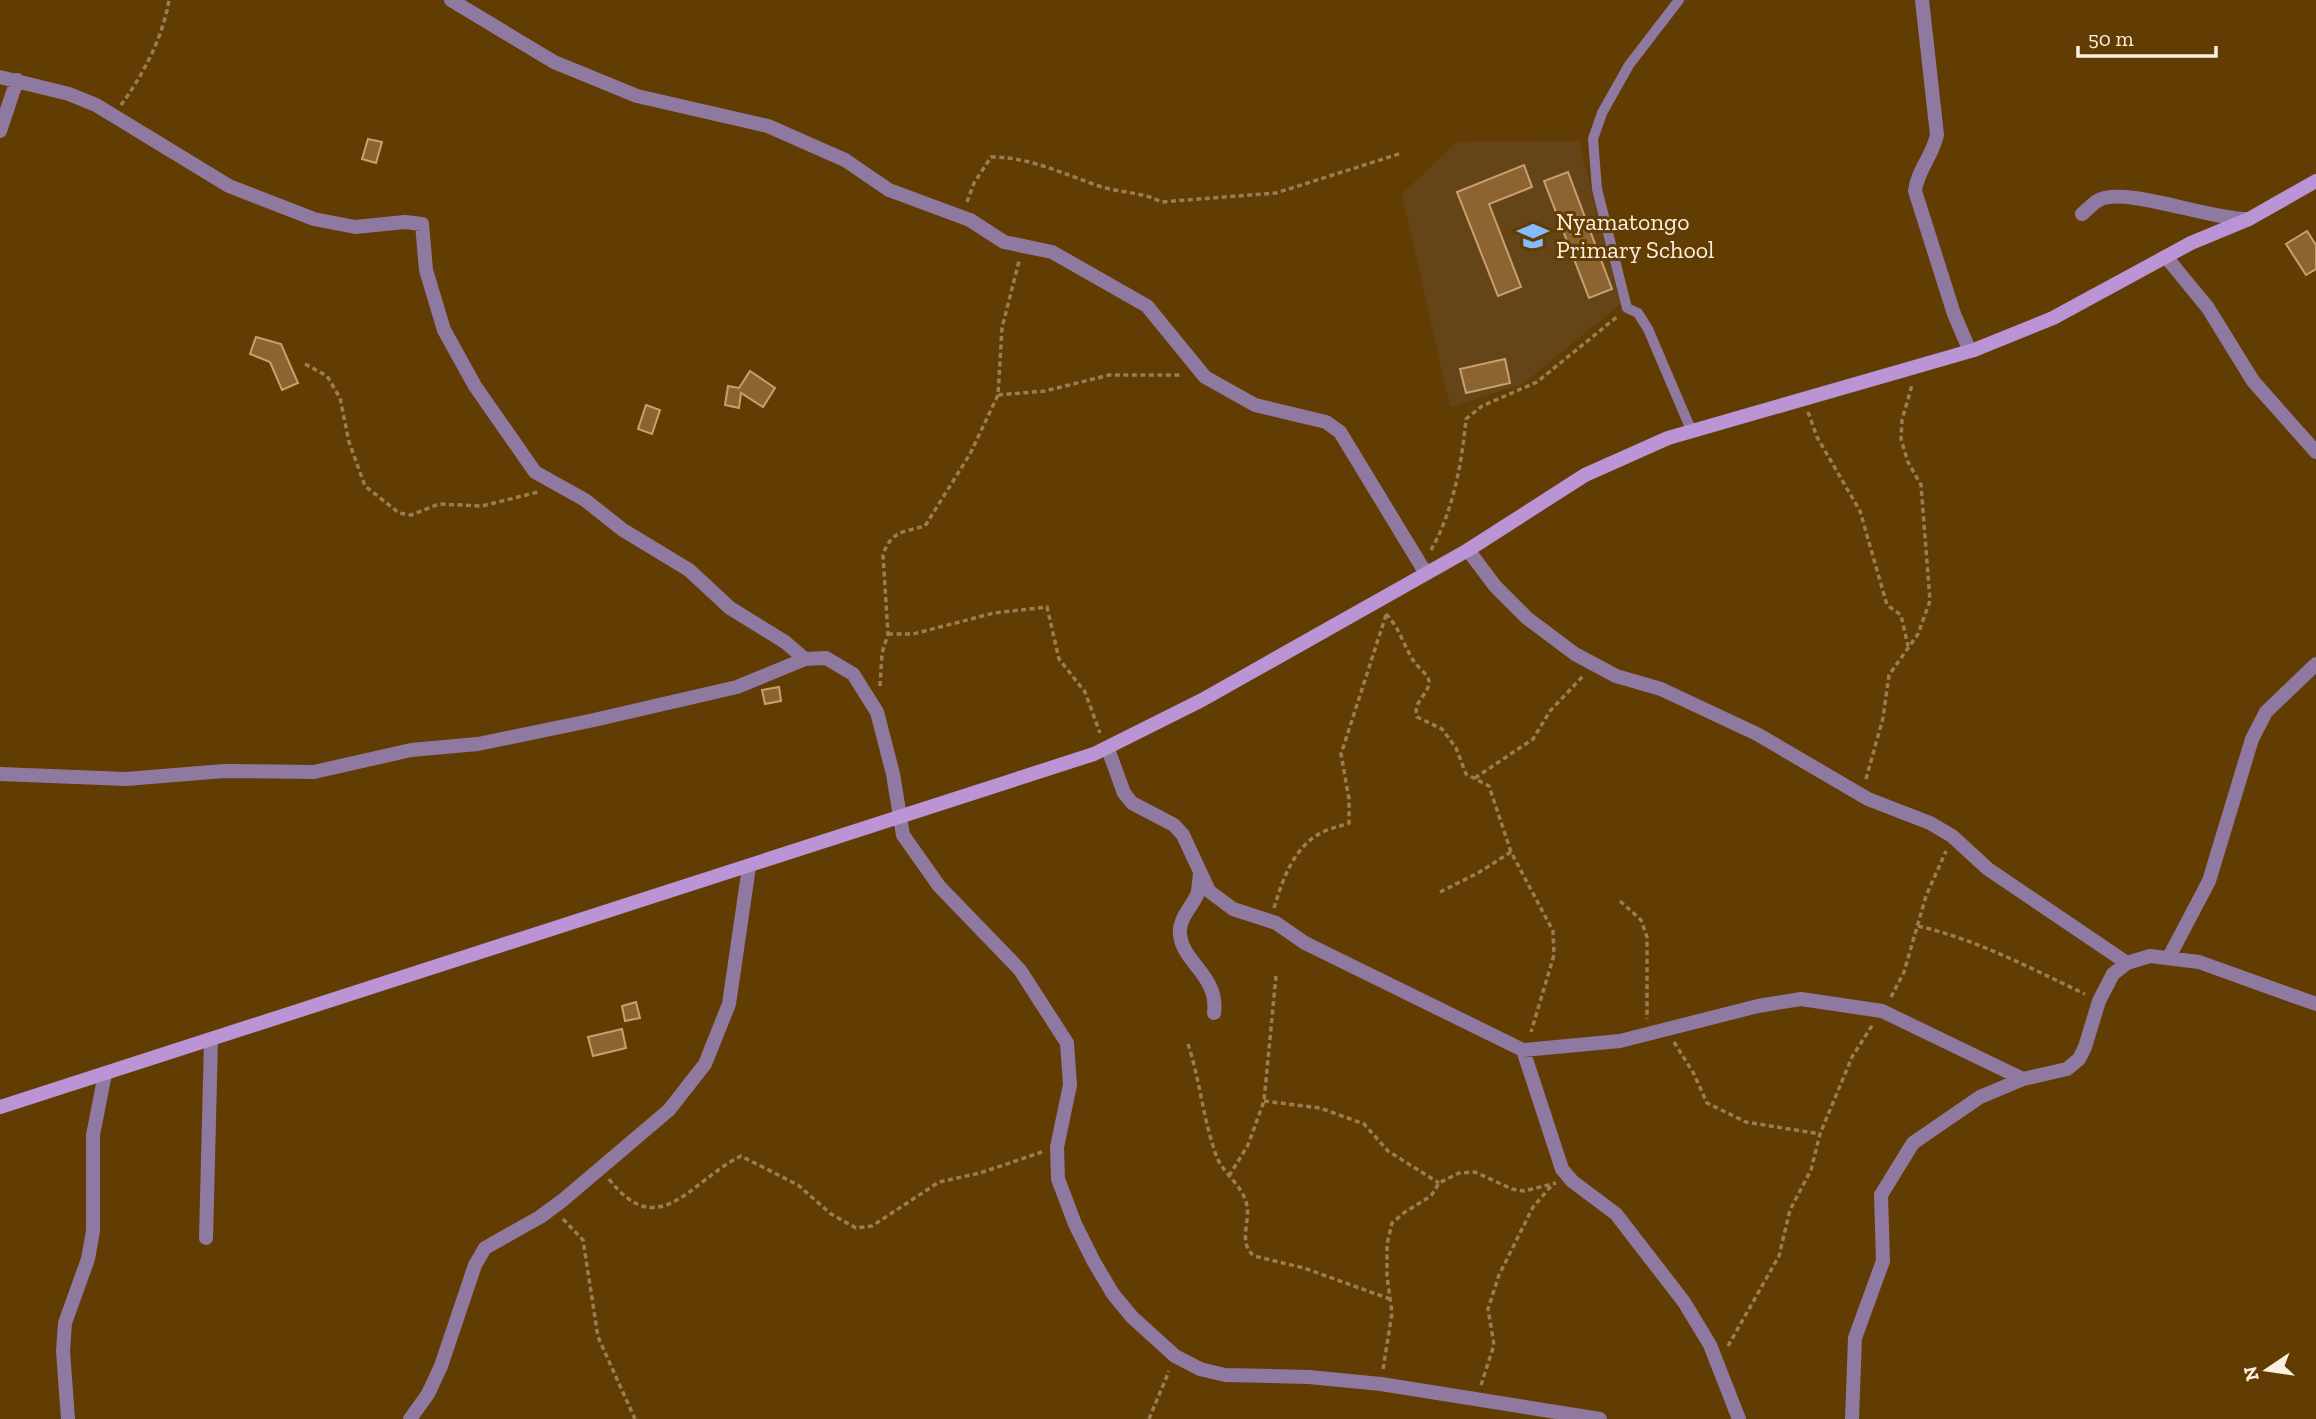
<svg xmlns="http://www.w3.org/2000/svg" width="2316" height="1419" viewBox="0 0 2316 1419" font-family="'Zilla Slab',serif">
	<style>
		.built { fill: #654418 }
		.building { fill: #8b6432; stroke: #c99f6d; stroke-width: 2 }
		.lines { fill: none; stroke-linecap: round; stroke-linejoin: round }
		.path { stroke: #9a7e53; stroke-width: 3.5; stroke-dasharray: 5 3.5; stroke-linecap: butt }
		.lane { stroke: #9079a1; stroke-width: 10 }
		.street { stroke: #9079a1; stroke-width: 14 }
		.secondary { stroke: #ba94d4; stroke-width: 14 }
		.labels { text-anchor: middle; stroke-width: 6; stroke-linejoin: round; paint-order: stroke }
		.poi-label { font-size: 24px; fill: #fdefe0; stroke: #623d03; text-anchor: start }
	</style>
	<rect width="100%" height="100%" fill="#623d03"/>
	<path class="built" d="M1579 141 1620 304 1523 384 1450 407 1402 194 1457 142Z"/>
	<path class="building" d="M368 139 382 142 376 163 362 159Z
		M1524 165 1532 187 1489 204 1521 287 1498 296 1457 192Z
		M1568 172 1612 289 1589 298 1544 181Z
		M2307 231 2316 245V269L2306 275 2286 244Z
		M256 337 281 344 298 383 282 390 270 362 250 354Z
		M1505 359 1510 383 1466 393 1460 369Z
		M750 371 775 388 763 407 741 393 739 408 725 405 728 386 739 388Z
		M646 405 660 410 652 434 638 429Z
		M779 687 781 701 765 704 762 690Z
		M636 1002 640 1018 625 1021 622 1006Z
		M622 1029 626 1048 593 1056 588 1037Z"/>
	<g class="lines">
		<path class="path" d="M121 105C143 75 163 37 169 0
			M967 202 974 183 991 157C1032 157 1065 175 1102 187 1122 193 1143 192 1161 202L1276 193 1402 153
			M305 364 327 376 340 398 349 442 365 486 399 513 411 515 439 504 482 506 538 492
			M998 395 1045 391 1109 375H1183
			M1808 412 1817 437 1860 511 1887 605 1901 615 1908 646
			M1431 550C1453 512 1462 462 1466 419L1482 406 1537 382 1618 316
			M1386 614C1400 628 1404 647 1415 663 1419 668 1428 675 1429 681 1430 694 1412 701 1417 717L1442 729 1456 748 1466 774 1489 786 1511 852 1553 931 1554 955 1531 1032
			M888 634H913L994 613 1047 607 1059 659 1085 692 1100 733
			M880 686 882 653 888 634 883 555C891 531 903 532 925 526L970 454 998 395 1002 328 1019 261
			M1475 778 1533 739 1550 711 1584 675
			M1866 779 1883 718 1889 675 1918 634 1930 601 1921 485 1908 462 1901 439 1902 420 1912 385
			M1440 892 1478 873 1511 852
			M1620 901 1641 920 1647 937V1019
			M1274 908C1283 878 1295 843 1327 830 1335 827 1341 826 1349 823V799L1341 754 1386 615
			M1918 926C1978 940 2030 968 2085 994
			M1891 997 1904 972 1926 896 1946 851
			M1674 1042 1694 1074 1707 1103 1746 1122 1820 1134
			M1188 1044C1200 1080 1203 1119 1216 1155 1222 1173 1244 1186 1247 1206 1250 1223 1238 1243 1254 1256L1304 1268 1390 1299
			M1264 1101 1320 1108 1364 1124 1388 1151 1439 1183
			M1229 1176 1248 1145 1264 1101 1276 976
			M609 1179C659 1244 690 1181 741 1156L798 1185 831 1214 856 1228 872 1226 939 1182 980 1173 1042 1152
			M563 1219 583 1240 598 1337 635 1419
			M1728 1346 1779 1256 1790 1210 1811 1170 1820 1134 1852 1057 1873 1024
			M1383 1369 1392 1313 1387 1276V1244L1392 1223 1405 1212 1431 1196 1439 1183 1459 1173 1475 1172 1512 1189 1524 1191 1556 1183
			M1481 1385 1494 1345 1488 1309 1499 1275 1533 1207 1552 1185
			M1149 1419 1169 1371"/>
		<path class="lane" d="M1679 0 1629 65 1602 113 1593 139 1597 189 1627 308 1638 313 1648 329 1692 432"/>
		<path class="street" d="M451 0 554 62 637 96 768 126 845 160 889 190 970 220 1004 242 1052 252 1147 306 1205 377 1255 405 1326 422 1340 432 1422 567 1428 572
			M1922 0 1937 135C1933 155 1917 171 1915 191L1954 314 1969 349 1974 350
			M0 77 69 94 96 105 229 186 314 219 355 227 405 222 422 224 426 270 444 330 475 386 535 472 585 500 623 530 689 570 730 608 785 642 805 659
			M0 131 17 80
			M2082 214C2088 209 2093 203 2099 200 2125 186 2211 220 2249 219
			M2167 258 2208 308 2253 381 2316 452
			M1468 550 1495 586 1527 618 1575 654 1616 676 1661 689 1757 734 1868 799 1930 823 1952 836 1988 869 2127 963
			M1108 749 1124 793 1132 803 1174 825 1183 835 1209 891 1233 909 1276 923 1305 943 1523 1050 1620 1041 1758 1006 1801 999 1882 1011 2023 1079
			M0 774 126 779 224 771 314 772 411 750 478 744 594 720 737 687 805 659 826 658 853 674 877 712 893 774 903 835 939 886 1020 970 1067 1043 1070 1085 1057 1147 1058 1179 1075 1224 1094 1262 1113 1294 1132 1317 1175 1356 1200 1369 1225 1375 1309 1377 1381 1384 1600 1419
			M1200 874C1199 881 1199 888 1197 895 1191 908 1178 919 1180 935 1183 963 1219 976 1214 1013
			M2169 957 2209 881 2252 739 2266 712 2316 664
			M1523 1050 1562 1169 1572 1181 1616 1214 1684 1302 1710 1345 1739 1419
			M206 1238 211 1041
			M68 1419 63 1351 65 1323 88 1259 93 1231V1135L105 1074
			M410 1419 428 1394 441 1366 475 1265 485 1248 540 1217 563 1200 669 1110 705 1064 729 1004 749 867
			M1852 1419 1855 1338 1883 1261 1881 1195 1913 1143 1980 1097 2023 1079 2067 1069 2079 1059 2085 1047 2099 1001 2113 974 2127 963 2150 956 2199 962 2316 1004"/>
		<path class="secondary" d="M0 1107 1094 754 1202 700 1468 550 1585 475 1668 438 1974 350 2053 318 2191 243 2249 219 2316 181"/>
	</g>
	<defs>
		<symbol id="school-bare" viewBox="-9 -9 18 18"><path d="M0-5L7-2L0 1L-7-2ZM-4 1L0 2.5L4 1V4Q0 6-4 4Z" fill="#82bcfa" stroke="#623d03" stroke-width="2.5" paint-order="stroke"/></symbol>
	</defs>
	<g fill-rule="evenodd">
		<use href="#school-bare" x="1511" y="214" width="44" height="44"/>
	</g>
	<g class="labels">
		<g class="poi-label">
			<text x="1556" y="230">Nyamatongo<tspan x="1556" dy="28">Primary School</tspan></text>
		</g>
	</g>
	<g transform="translate(2267 1370) rotate(257)" stroke="#623d03" stroke-width="5" paint-order="stroke">
	<path d="M0-5L12 26L0 18L-12 26Z" fill="#fdefe0"/>
	<text y="-10" font-size="19" font-weight="bold" text-anchor="middle" fill="#fdefe0">N</text>
	</g>
	<path d="M2078 46v10h138v-10" fill="none" stroke="#fdefe0" stroke-width="3.5"/>
	<text x="2088" y="46" font-size="21" fill="#fdefe0" stroke="#623d03" stroke-width="5" paint-order="stroke">50 m</text>
</svg>
